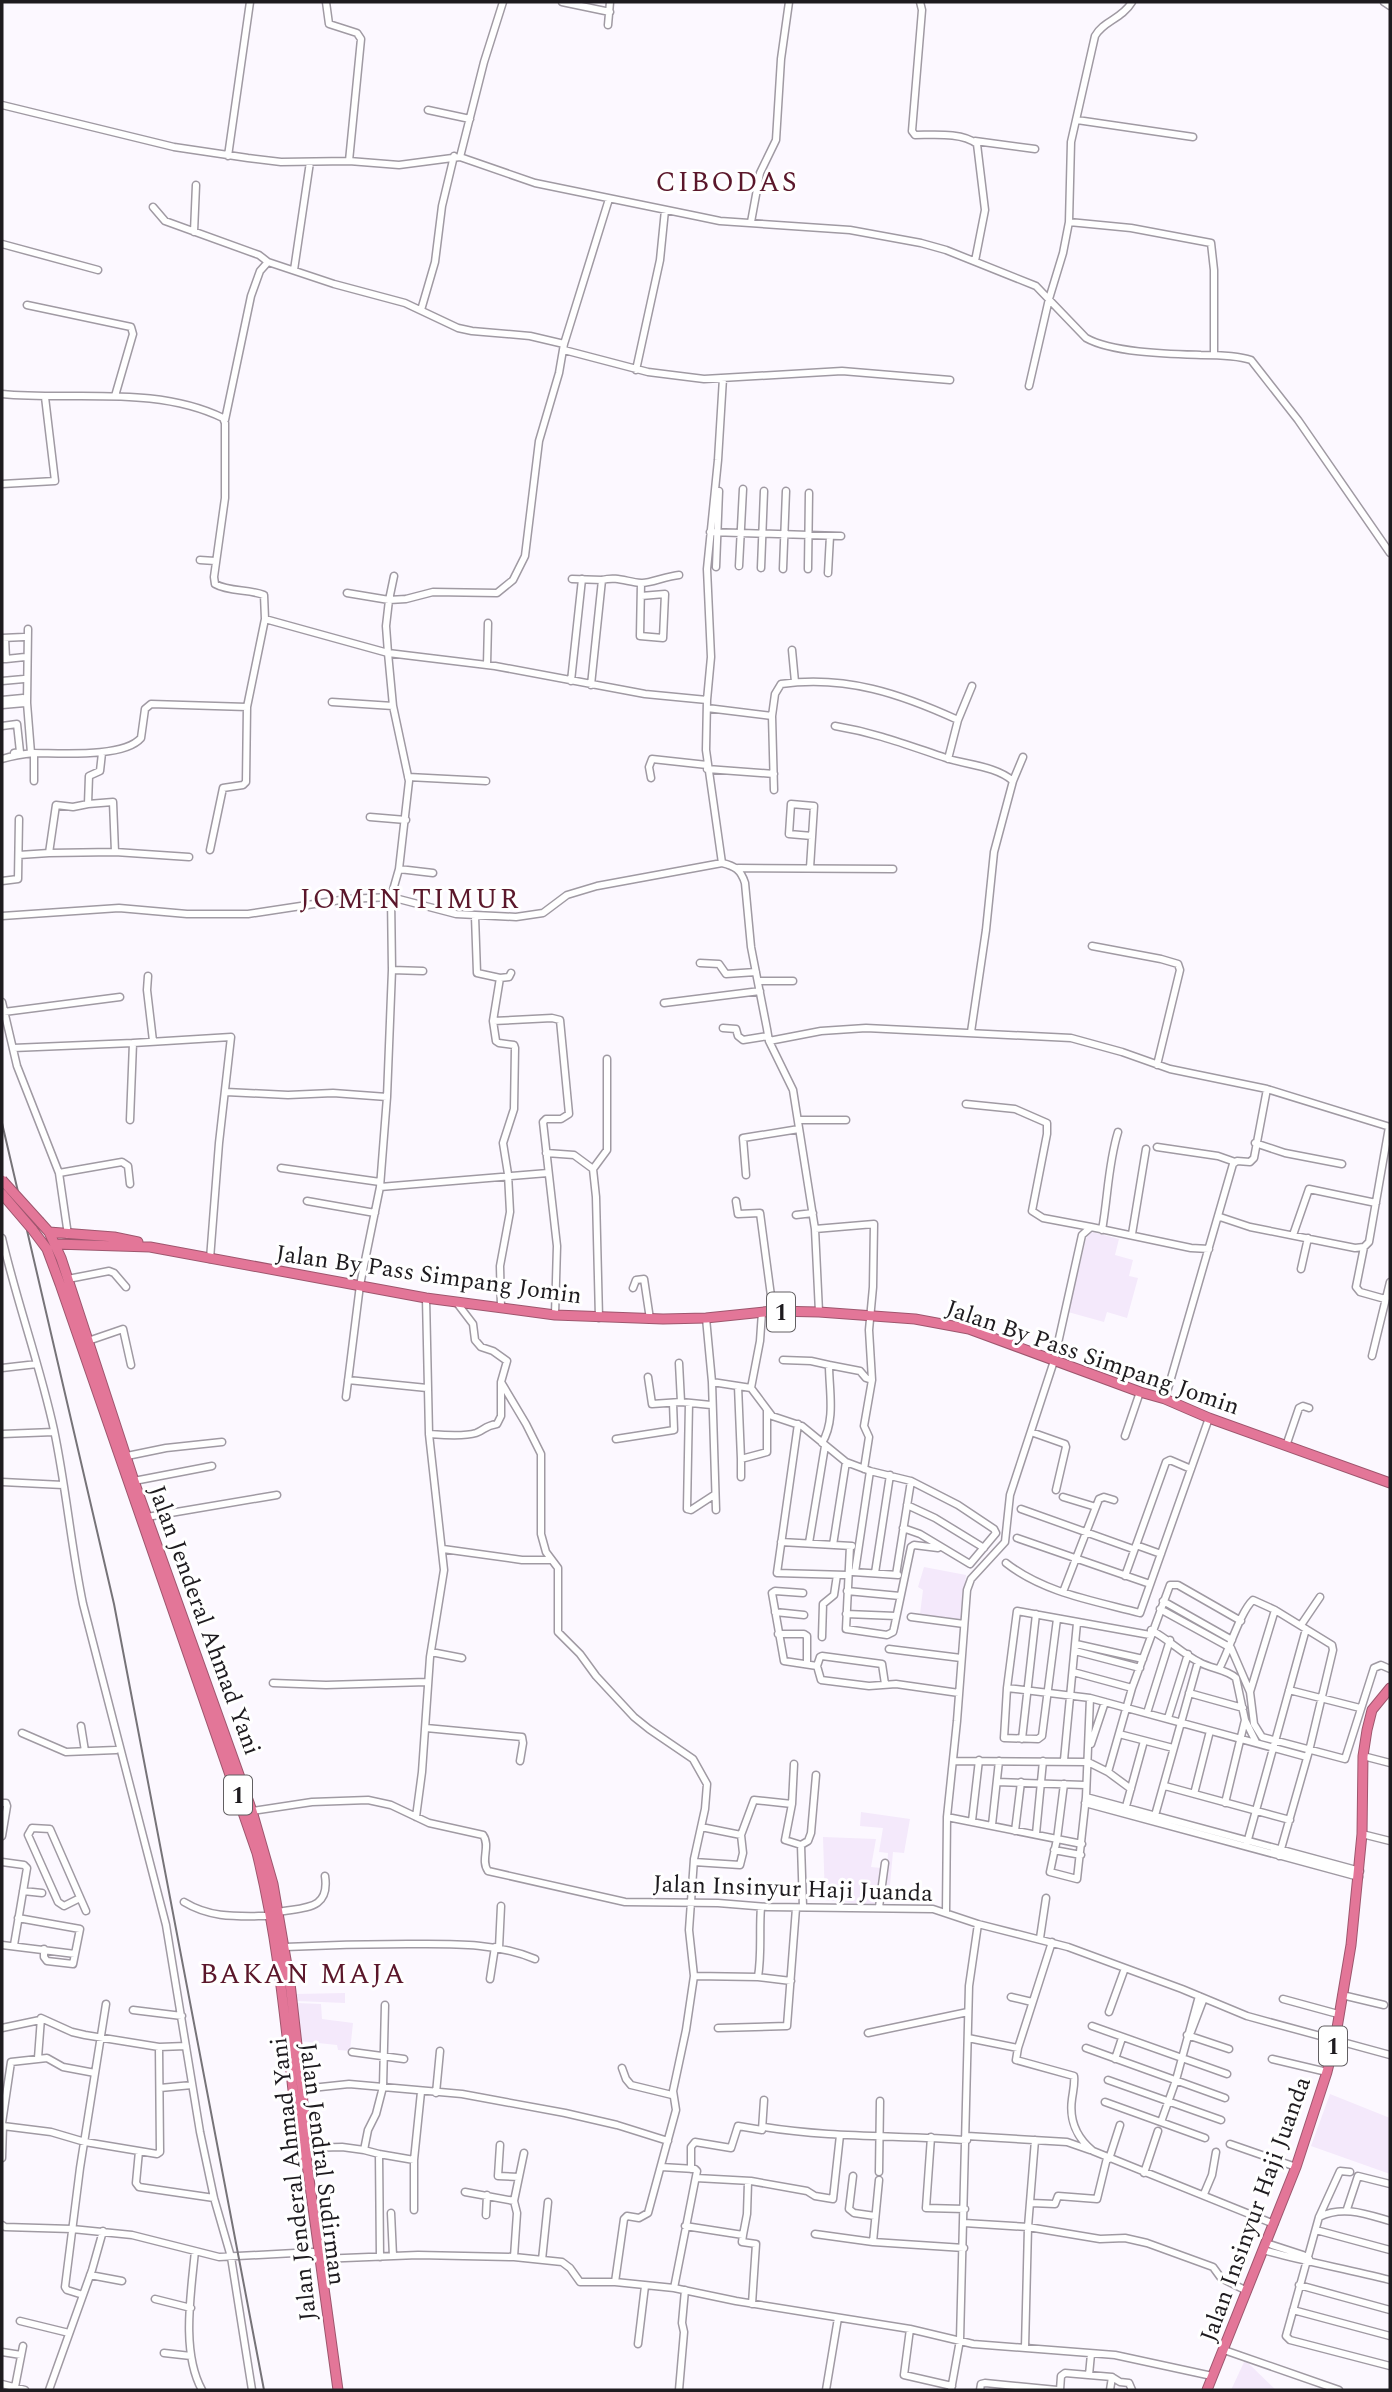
<svg xmlns="http://www.w3.org/2000/svg" width="1392" height="2392" viewBox="0 0 1392 2392" font-family="Spectral,serif">
	<style>
		.built { fill: #f4e9fb }
		.lines { fill: none; stroke-linecap: round; stroke-linejoin: round }
		.minor-casing { stroke: #a09aa3; stroke-width: 9 }
		.highway-casing { stroke: #9e566e; stroke-width: 11 }
		.minor { stroke: #fff; stroke-width: 6 }
		.highway { stroke: #e37698; stroke-width: 9 }
		.rail { stroke: #767378; stroke-width: 2 }
		.highway-bridge-casing { stroke: #9e566e; stroke-width: 11; stroke-linecap: butt }
		.highway-bridge { stroke: #e37698; stroke-width: 9 }
		.labels { text-anchor: middle; stroke-width: 6; stroke-linejoin: round; paint-order: stroke }
		.shield { fill: #fff; stroke: #625f62; stroke-width: 2 }
		.shield-label { font-size: 23px; font-weight: bold; fill: #1e1b1f }
		.street-label { font-size: 24px; fill: #1e1b1f; stroke: #fff }
		.quarter-label { font-size: 28px; letter-spacing: 2px; fill: #5b172b; stroke: #fff }
	</style>
	<rect width="100%" height="100%" fill="#fcf8ff"/>
	<path class="built" d="M1088 1231 1119 1239 1115 1255 1133 1260 1129 1276 1138 1278 1127 1318 1107 1312 1104 1322 1068 1312Z
		M924 1567 966 1575 962 1620 920 1614 923 1590 918 1587Z
		M861 1812 910 1819 904 1853 893 1852 889 1896H885L888 1853 879 1852 883 1828 860 1826Z
		M823 1837 876 1839 871 1867 881 1868 877 1906 825 1900Z
		M345 1993V2003L296 2001V1994Z
		M297 2003 321 2004 322 2019 353 2023 350 2051 338 2050 337 2045 299 2041Z
		M1330 2094 1390 2118V2174L1311 2146Z
		M1245 2360 1276 2390H1231Z"/>
	<g class="lines">
		<defs>
			<path id="minor" d="M326 2 329 24 357 33 361 39 349 161
				M562 2 610 12
				M920 2 922 10 912 131 915 135C933 135 962 132 977 144L985 210 975 261
				M1384 2 1390 6
				M608 25 610 2
				M2 105 174 147 248 158 281 162 349 161 399 165 460 157 535 183 696 216 720 221 850 230 921 243 946 250 1036 286 1086 338C1113 353 1170 354 1201 355 1216 355 1236 355 1251 360L1298 420 1390 553
				M428 110 470 119
				M1077 120 1193 137
				M975 141 1035 149
				M228 156 250 2
				M460 157 484 62 503 2
				M609 199 564 344 559 373 539 441 525 556 513 580 497 593 433 592 406 599 389 600 386 626 388 653 495 666 645 694 707 700
				M153 207 165 221 259 255 268 262
				M751 222 760 173 776 140 781 59 789 2
				M1069 222 1131 228 1211 243 1214 270V355
				M194 232 196 185
				M2 244 98 270
				M294 270 310 162
				M27 305 131 327 133 334 115 396
				M421 310 435 262 442 206 454 156
				M564 350 648 372 704 379 842 371 950 380
				M636 370 660 260 665 210
				M723 378 718 460 707 569 711 657 707 700 706 750 722 863C735 866 741 870 745 883L751 947 767 1029 769 1041 793 1090 815 1229 819 1312
				M1029 386 1049 299 1063 253 1069 222 1071 142 1095 36C1103 21 1122 19 1132 2
				M2 394C74 401 155 385 223 418L225 423V498L214 577 215 584C229 592 248 589 264 595L265 619 388 653 393 706 409 781 399 869 391 897 392 970 387 1097 380 1187 360 1285 346 1397
				M225 420 251 296 260 271 268 262 334 284 405 303 458 328 472 331 530 336 564 344
				M2 484 55 481 45 397
				M710 532 841 536
				M200 560 215 561
				M739 566 743 489
				M716 567 719 491
				M761 568 764 491
				M783 569 786 491
				M808 569 809 493
				M828 573 830 536
				M572 579 602 580
				M641 583 640 636 663 638 665 594 641 596
				M347 593 389 600 394 576
				M28 629 27 703 31 753
				M2 638 24 637
				M792 650 795 682
				M2 659H6L5 638
				M6 659 25 657
				M487 665 488 623
				M2 681 24 679
				M571 681 582 579
				M591 685 602 580C617 576 627 582 641 583 648 584 667 576 679 575
				M2 700 23 698 25 703 2 705
				M332 702 393 706
				M707 708 772 716 775 694 781 684C846 675 901 694 958 720
				M772 716 774 790
				M2 726 17 724 20 752 14 753
				M835 726C877 733 907 745 946 758 967 765 996 766 1013 781
				M34 753V781
				M102 753 100 771 89 776 88 804 73 807 56 805 49 853 115 852 189 857
				M2 759C12 756 23 754 34 753 60 753 124 758 141 738L145 709 151 704 247 707
				M948 759 958 720 972 686
				M707 769 774 774
				M408 777 486 781
				M651 778 649 767 652 759 707 765
				M88 804 113 802 115 852
				M370 817 406 820
				M210 850 223 788 243 785 246 782 247 707 265 619
				M19 855 49 853
				M738 868 893 869
				M810 868 814 806 791 804 789 834 812 836
				M399 869 433 873
				M2 881 18 879 19 819
				M2 916 119 908 187 914H248L347 899 391 897 456 914 516 917 543 913 567 895 597 886 722 863
				M475 916 477 973 500 978 493 1021 496 1041 499 1043 514 1045 515 1048 514 1109 503 1143 508 1174 510 1212 500 1266 501 1308
				M1092 946 1161 959 1178 964 1180 970 1157 1065
				M700 963 719 964 726 974 756 972
				M392 970 423 971
				M148 976 147 990 153 1041
				M500 978 509 977 511 973
				M758 981H793
				M2 1002 17 1066 59 1173 68 1235
				M664 1003 760 991
				M4 1012 120 997
				M493 1021 552 1018 560 1020 569 1114 561 1119H546L543 1122 557 1246 555 1315
				M723 1028 736 1029 738 1036 743 1040 768 1036
				M971 1032 986 930 994 852 1013 781 1023 757
				M769 1041 821 1031 866 1028 1071 1038 1122 1052 1170 1069 1267 1089 1390 1127
				M13 1048 133 1043
				M226 1092 288 1095 333 1093 387 1097
				M966 1104 1015 1109 1047 1123V1134L1032 1211 1043 1218 1091 1227
				M130 1120 133 1043 231 1037 219 1143 210 1259
				M798 1120H846
				M1255 1143 1285 1153 1342 1164
				M1157 1147 1218 1156 1235 1162
				M546 1153 574 1155 593 1169
				M281 1168 380 1182
				M59 1173 122 1162 128 1166 130 1184
				M746 1175 743 1138 799 1129
				M380 1187 548 1173
				M307 1201 375 1213
				M736 1201 738 1214 760 1213 773 1311
				M796 1215 813 1213
				M1220 1217 1250 1227 1355 1248 1364 1247 1369 1242 1389 1127
				M815 1229 874 1224 873 1287 869 1330 872 1380 864 1426 869 1437 864 1469
				M1102 1230C1108 1197 1108 1164 1118 1132
				M1132 1234 1146 1149
				M1293 1235 1309 1189 1376 1203
				M2 1238C17 1303 40 1365 54 1430 66 1487 71 1546 83 1604L166 1925 200 2132 214 2198 231 2257 252 2390
				M1364 1247 1356 1287 1360 1292 1385 1299
				M1301 1269 1308 1238
				M68 1279 109 1271 114 1273 126 1287
				M633 1288 636 1280 644 1279 650 1319
				M457 1303 473 1324 475 1340 481 1347 493 1351 507 1361 501 1382 526 1424 541 1454V1534L546 1552 558 1568V1632L580 1654 596 1676 634 1717 649 1729 693 1759 707 1784 705 1809 694 1859 689 1930 694 1976 686 2030 673 2091 676 2110 648 2213 639 2218 627 2216 624 2219 615 2282
				M599 1318 596 1197 593 1169 607 1150V1059
				M706 1318 712 1382 716 1510
				M88 1341 123 1329 131 1365
				M1372 1356 1390 1282
				M783 1360 811 1361 829 1365C829 1390 836 1420 822 1443
				M679 1363 681 1402
				M829 1365 860 1371 866 1378 872 1380
				M2 1368 37 1364
				M648 1377 652 1404 681 1402 711 1405
				M348 1380 427 1388
				M712 1382 751 1388 772 1416 802 1426 846 1462 870 1471 911 1481 958 1505 994 1529 996 1533 970 1564 920 1534 903 1528
				M738 1386 741 1459 767 1452V1410
				M751 1388 760 1341 762 1312
				M1165 1399 1233 1164 1237 1161 1250 1162 1254 1158 1267 1089
				M689 1403 687 1509 691 1510 714 1495
				M798 1424 777 1573 847 1575
				M1031 1432 1065 1444 1066 1447 1056 1490
				M2 1434 54 1432
				M429 1434C443 1435 463 1437 476 1433 485 1430 484 1426 497 1424L501 1416V1383
				M1125 1436 1140 1392
				M616 1439 674 1430 673 1403
				M1286 1446 1299 1408 1303 1406 1309 1408
				M127 1456 166 1448 222 1442
				M741 1477V1459
				M134 1481 212 1466
				M2 1482 63 1485
				M1063 1497 1096 1507
				M907 1505 935 1518 984 1548
				M1021 1509 1133 1549
				M147 1517 277 1495
				M1017 1538 1150 1584
				M781 1542 852 1546
				M809 1543 825 1446
				M833 1545 846 1462
				M1136 1545 1161 1554
				M850 1546 846 1629 887 1635 893 1632 894 1628 911 1547 914 1545 938 1548
				M443 1549 522 1560H551
				M1006 1563C1044 1593 1095 1601 1140 1613L1209 1418
				M853 1572 898 1575
				M855 1572 870 1471
				M875 1573 890 1475
				M896 1575 911 1481
				M1125 1576 1166 1462 1170 1460 1191 1469
				M847 1591 900 1596
				M1063 1592 1099 1499 1104 1497 1114 1500
				M803 1593 775 1591 772 1593 784 1661 817 1666 821 1680 869 1686 896 1684 959 1693
				M1163 1601 1232 1640
				M1160 1609 1231 1648 1250 1692 1254 1724 1262 1737 1345 1759 1374 1668 1381 1665 1390 1669
				M775 1612 804 1615
				M846 1614 896 1616
				M911 1617 964 1624
				M1057 1619 1042 1736 1038 1739 1004 1738 1007 1688 1017 1611 1150 1635
				M1301 1625 1320 1597
				M1151 1630C1168 1639 1183 1654 1199 1662 1211 1669 1226 1669 1236 1678L1245 1720 1256 1742
				M778 1634H804L807 1636V1664
				M822 1637 823 1604 834 1595 837 1575
				M1076 1644 1143 1659
				M889 1649 961 1658
				M1075 1651 1140 1668
				M431 1652 462 1658
				M817 1666 820 1657 822 1656 882 1664 885 1684
				M1219 1669C1229 1651 1240 1612 1253 1600L1275 1610 1332 1645 1333 1650 1309 1751 1279 1856
				M1073 1672 1132 1688
				M273 1683 326 1685 427 1682
				M1007 1688 1090 1698 1307 1757
				M1289 1690 1360 1708
				M1250 1692 1275 1610
				M1189 1693 1243 1708
				M1147 1713 1170 1640
				M1168 1718 1188 1654
				M81 1726 85 1751
				M426 1728 522 1737 523 1743 520 1761
				M22 1733 66 1752 116 1750
				M1119 1734 1173 1748
				M1022 1739 1036 1614
				M1091 1744 1105 1702
				M1363 1756 1390 1763
				M1064 1760 1077 1623
				M954 1761 1088 1762 1108 1772 1131 1789
				M794 1764 792 1804 785 1840 801 1845
				M1108 1772 1132 1688 1170 1585H1178L1241 1621
				M997 1782 1085 1785
				M1064 1784 1057 1839 1050 1872 1077 1879 1086 1797 1090 1698
				M1165 1786 1290 1820
				M1194 1794 1210 1731
				M1086 1797 1360 1871
				M2 1803H6L7 1806 2 1836
				M1085 1803 1359 1877
				M1225 1803 1245 1720
				M1125 1810 1144 1741
				M252 1811 312 1802 368 1800 391 1805 429 1823 483 1835C491 1846 480 1860 488 1871L625 1902 718 1903 768 1907 933 1909 978 1924 1068 1947 1182 1989 1247 2016 1390 2055
				M416 1817 422 1772 430 1657 444 1570 429 1434 426 1298
				M947 1817 1082 1844
				M1154 1819 1198 1662
				M972 1821 979 1760
				M992 1825 999 1761
				M701 1827 741 1835
				M1015 1831 1021 1782
				M1036 1834 1043 1761
				M1362 1834 1390 1841
				M1247 1843 1306 1629
				M1054 1850 1081 1855
				M2 1862 24 1865 27 1868 14 1945
				M694 1862 740 1865 743 1853 741 1835 754 1800 792 1804
				M23 1891 42 1893
				M80 1898 64 1906 58 1902 28 1835 32 1828 50 1829 86 1911
				M184 1902C212 1919 239 1916 271 1916
				M803 1907 801 1845 808 1841 811 1833 816 1775
				M879 1907 885 1863
				M279 1912C305 1907 330 1910 325 1876
				M946 1912 947 1817 957 1721 967 1590 971 1579 1005 1542 1010 1495 1054 1361 1082 1235 1091 1227 1191 1248 1209 1249
				M18 1918 80 1929 73 1964 47 1961 44 1957V1949
				M1040 1938 1046 1898
				M2 1945 75 1954
				M285 1947C326 1945 367 1944 408 1944 451 1944 494 1942 535 1959
				M499 1948 501 1906
				M694 1976 758 1977 791 1981
				M758 1977C762 1952 759 1931 761 1907
				M490 1979 495 1947
				M1342 1995 1384 2005
				M1011 1997 1032 2002
				M1283 1999 1338 2014
				M133 2010 182 2016
				M1109 2012 1125 1968
				M1092 2026 1227 2074
				M2 2028 40 2020
				M718 2028 787 2026 796 1908
				M1191 2032 1204 1998
				M868 2033 968 2012
				M1187 2035 1229 2049
				M968 2038 1018 2048 1052 1942
				M1018 2048 1016 2060 1074 2076C1075 2084 1073 2091 1072 2099 1069 2120 1077 2138 1093 2151L1274 2224
				M1086 2048 1225 2098
				M352 2052 404 2059
				M38 2058 41 2018 72 2032 85 2035 159 2047 186 2046
				M1115 2059 1122 2038
				M1272 2059 1327 2072
				M622 2068 626 2079 631 2085 672 2095
				M1108 2080 1221 2120
				M160 2088 192 2085
				M302 2089 349 2084 462 2094 565 2113 617 2125 668 2141
				M436 2093 440 2051
				M1105 2102 1205 2138
				M1161 2122 1176 2080 1199 1996
				M2 2123 11 2062 47 2058 63 2067 95 2073
				M3 2126 51 2132 85 2142 139 2151 136 2183 139 2187 214 2198
				M764 2127C831 2138 899 2135 967 2140
				M967 2136 1067 2142 1090 2150
				M931 2137 926 2208 965 2209
				M1230 2144 1296 2167
				M500 2145 498 2176 519 2177
				M306 2148 342 2147 364 2150
				M139 2151 157 2154 160 2152 159 2047
				M379 2154 414 2160
				M2 2158 3 2125
				M1109 2159 1120 2125
				M661 2167 695 2169 697 2171 674 2288
				M691 2169V2147L695 2142 731 2148 738 2126 762 2130 764 2100
				M879 2172 880 2101
				M1350 2172 1340 2171 1319 2217 1286 2336 1290 2340 1390 2366
				M1144 2173 1158 2131
				M853 2176 849 2209 854 2213 875 2216
				M696 2178 751 2181 807 2191 815 2196 833 2199 840 2135
				M465 2192 514 2201 517 2213 514 2257
				M1204 2194 1212 2175 1216 2152
				M514 2201 524 2153
				M1031 2203 1055 2204 1058 2196 1097 2199 1107 2158
				M1347 2209 1358 2176 1390 2184
				M414 2210V2160L421 2092
				M391 2213 393 2256
				M486 2215 487 2195
				M1319 2217C1343 2205 1366 2214 1390 2221
				M964 2223 1028 2227 1100 2239 1125 2238 1147 2243 1213 2267 1221 2278 1247 2291
				M2 2225 5 2227 72 2229 132 2235 219 2257 313 2252
				M685 2226 743 2235 742 2242 756 2244 752 2304
				M1316 2230 1390 2250
				M815 2234 873 2242 964 2248
				M743 2235 747 2214 748 2182
				M873 2242 879 2180
				M1266 2243 1303 2255 1309 2259
				M1263 2250C1305 2262 1348 2269 1390 2280
				M195 2251C191 2293 181 2352 202 2390
				M380 2257 379 2154 364 2150 368 2130 376 2114 383 2087 385 2005
				M320 2259 418 2255 514 2257 562 2262 570 2268 580 2282H615L674 2288 736 2301 910 2329 973 2344 1115 2355 1212 2376
				M542 2260 548 2202
				M90 2275 122 2281
				M1299 2285 1390 2310
				M83 2295 67 2290 65 2287 80 2168 106 2004
				M155 2299 191 2308
				M1293 2310 1390 2336
				M20 2321 69 2333
				M910 2329 904 2375 952 2386
				M638 2344 645 2286
				M1025 2348 1028 2227 1035 2140
				M1224 2350 1339 2390
				M2 2352 21 2355
				M164 2353 191 2356
				M1089 2375 1091 2354
				M2 2384 25 2390
				M15 2387 23 2346
				M49 2390 92 2270 103 2231
				M679 2390 684 2332 682 2323 685 2290
				M826 2390 838 2318
				M951 2390 960 2340 969 1986 978 1924
				M980 2390 981 2384 985 2383 1057 2390
				M1060 2390 1061 2376 1065 2373 1112 2377 1120 2382 1129 2383 1132 2390
				M1110 2390 1112 2377"/>
			<path id="highway" d="M40 1222 49 1232 61 1258 134 1481 252 1811 273 1884 290 1983 302 2089 307 2164 338 2390
				M32 1229 47 1249 60 1284 257 1853C282 1954 288 2057 301 2160
				M49 1232 114 1237 138 1242
				M55 1244 150 1247 426 1298 555 1315 663 1319 706 1318 773 1311 819 1312 915 1319 969 1329 1140 1392 1165 1399 1209 1418 1390 1483
				M1207 2390 1296 2167 1327 2072 1335 2040 1351 1945 1362 1834 1363 1756 1367 1730 1372 1710 1390 1688"/>
		</defs>
		<use href="#minor" class="minor-casing"/>
		<use href="#highway" class="highway-casing"/>
		<use href="#minor" class="minor"/>
		<use href="#highway" class="highway"/>
		<path class="rail" d="M2 1123 114 1604 264 2390"/>
		<defs>
			<path id="highway-bridge" d="M2 1180 40 1222
				M2 1194 32 1229"/>
		</defs>
		<use href="#highway-bridge" class="highway-bridge-casing"/>
		<use href="#highway-bridge" class="highway-bridge"/>
	</g>
	<g class="labels">
		<g class="shield">
			<rect x="767" y="1292.5" width="28" height="39" rx="5"/>
			<rect x="224" y="1775.5" width="28" height="39" rx="5"/>
			<rect x="1319" y="2026.5" width="28" height="39" rx="5"/>
		</g>
		<g class="shield-label">
			<text x="781" y="1320">1</text>
			<text x="238" y="1803">1</text>
			<text x="1333" y="2054">1</text>
		</g>
		<g class="street-label">
			<text transform="translate(429 1274) rotate(8)" y="8">Jalan By Pass Simpang Jomin</text>
			<text transform="translate(1093 1357) rotate(19)" y="8">Jalan By Pass Simpang Jomin</text>
			<text transform="translate(205 1620) rotate(70)" y="8">Jalan Jenderal Ahmad Yani</text>
			<text transform="translate(793 1888) rotate(2)" y="8">Jalan Insinyur Haji Juanda</text>
			<text transform="translate(323 2164) rotate(83)" y="8">Jalan Jendral Sudirman</text>
			<text transform="translate(293 2179) rotate(-96)" y="8">Jalan Jenderal Ahmad Yani</text>
			<text transform="translate(1255 2209) rotate(-70)" y="8">Jalan Insinyur Haji Juanda</text>
		</g>
		<g class="quarter-label">
			<text x="727" y="191">CIBODAS</text>
			<text x="410" y="908">JOMIN TIMUR</text>
			<text x="303" y="1983">BAKAN MAJA</text>
		</g>
	</g>
	<rect width="1392" height="2392" fill="none" stroke="#1e1b1f" stroke-width="7"/>
</svg>
